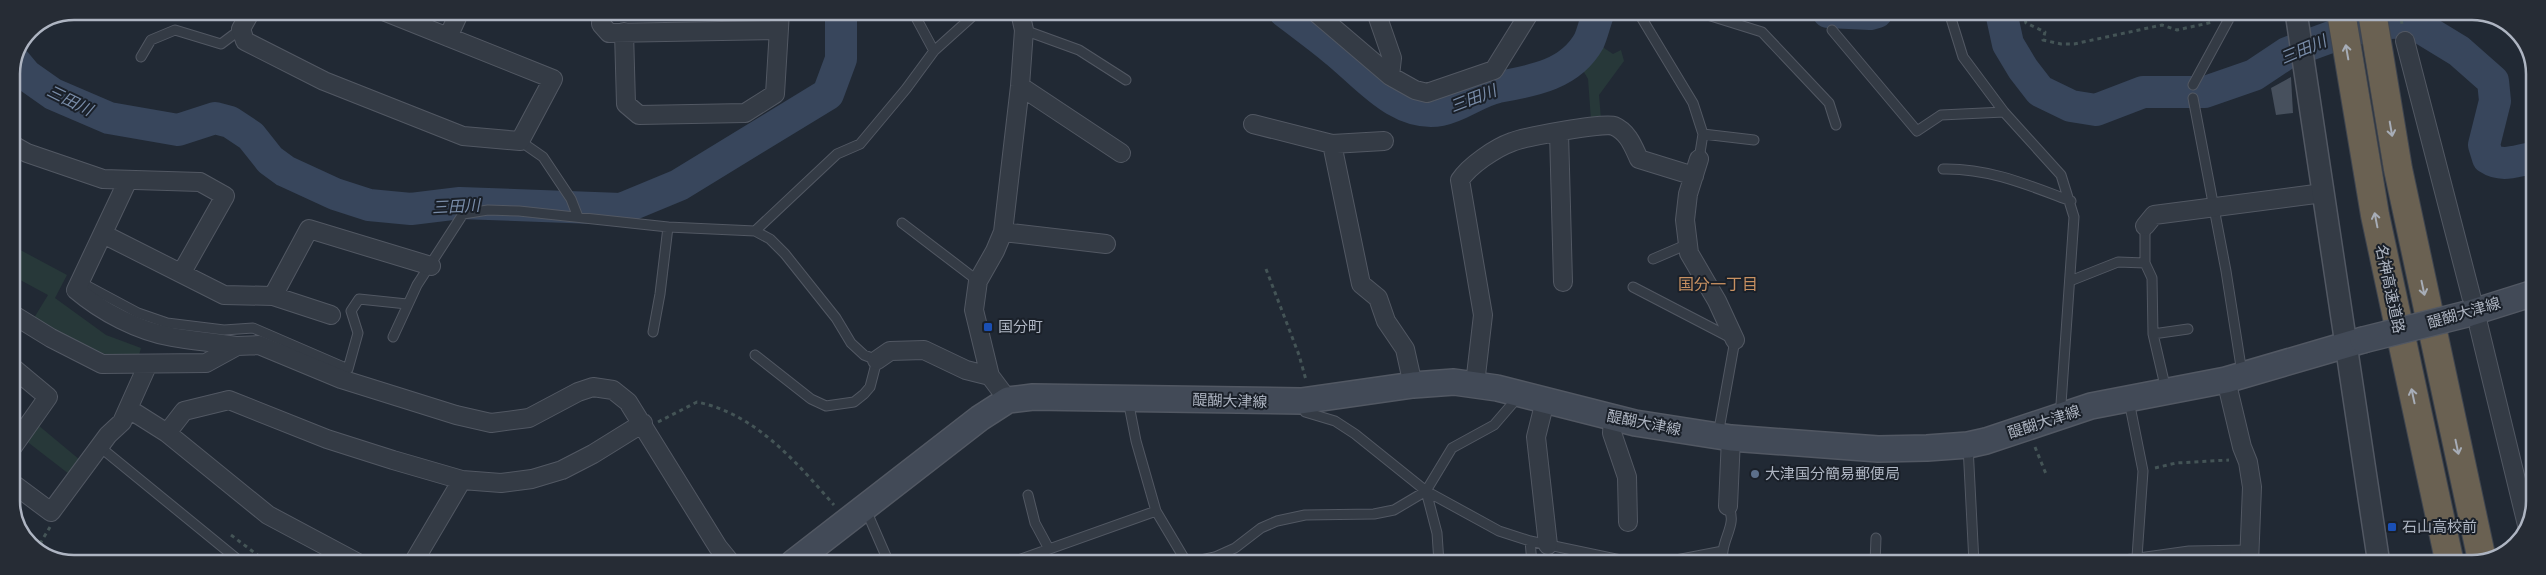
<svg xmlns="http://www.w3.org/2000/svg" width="2546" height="575" viewBox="0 0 2546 575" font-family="Arial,'Noto Sans JP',sans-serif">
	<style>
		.green { fill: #273839 }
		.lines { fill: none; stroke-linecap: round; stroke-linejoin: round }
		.river { stroke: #38465c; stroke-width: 32 }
		.building { fill: #47505d }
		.service-casing { stroke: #525863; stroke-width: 11 }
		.minor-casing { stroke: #525863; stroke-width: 20 }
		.tertiary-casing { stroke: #525863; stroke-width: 24 }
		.secondary-casing { stroke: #525863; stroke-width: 28 }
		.motorway-casing { stroke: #3f454f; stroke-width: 30 }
		.path { stroke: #445456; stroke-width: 3; stroke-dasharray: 4 4; stroke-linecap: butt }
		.service { stroke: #343b45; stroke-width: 9 }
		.minor { stroke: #343b45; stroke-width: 18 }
		.tertiary { stroke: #343b45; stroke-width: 21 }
		.secondary { stroke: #424a57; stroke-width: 25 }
		.motorway { stroke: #6a6152; stroke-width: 28 }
		.secondary-bridge-casing { stroke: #525863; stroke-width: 28; stroke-linecap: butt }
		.secondary-bridge { stroke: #424a57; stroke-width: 25 }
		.oneway { stroke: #a7adb7 }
		.transit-dot { fill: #1a4fb4; stroke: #1a2029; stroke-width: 2 }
		.service-dot { fill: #5c6f8a; stroke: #1a2029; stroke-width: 2 }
		.labels { text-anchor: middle; stroke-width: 4; stroke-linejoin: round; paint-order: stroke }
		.street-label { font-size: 15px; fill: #aeb5c2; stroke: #1a2029 }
		.poi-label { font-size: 15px; fill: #aeb5c2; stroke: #1a2029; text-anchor: start }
		.water-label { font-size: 16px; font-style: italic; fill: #798ca8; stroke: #1a2029 }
		.neighbourhood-label { font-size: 16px; fill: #c89162; stroke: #1a2029 }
		.rim { fill: none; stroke: #aeb5c2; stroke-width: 2.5 }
	</style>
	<rect width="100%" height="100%" fill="#212934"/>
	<path class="green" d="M1598 44 1613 54 1621 50 1624 61 1599 95 1601 119 1591 120 1588 79 1578 62Z
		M11 245 67 275 55 298 106 335 141 348 139 355H107L61 336 34 318 48 295 11 275Z
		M38 425 80 460 69 474 25 440Z"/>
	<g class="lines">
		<path class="river" d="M1285 12C1301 24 1317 36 1333 49 1364 73 1397 118 1441 110 1461 106 1478 91 1498 87 1532 81 1570 75 1589 41 1593 32 1595 21 1599 12
			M1828 12 1870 14 1877 12
			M2001 12 2008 44 2023 69 2040 91 2071 106 2096 110 2143 92H2205L2254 75 2287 53 2350 30 2390 23 2408 22 2418 26 2459 51 2493 81 2495 101 2484 145 2488 158C2503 168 2517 160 2534 158
			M16 63 26 75 53 94 109 118 178 130 215 118 230 122 251 136 270 160 285 171 335 194 369 205 411 209 460 203 621 209 679 185 828 94 841 59V12"/>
	</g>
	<path class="building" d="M2291 77 2293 113 2276 115 2271 88Z"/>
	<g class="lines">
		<defs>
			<path id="service" d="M913 12 934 51
				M1638 12 1693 103 1703 134 1699 159
				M1698 12 1762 32 1829 103 1836 125
				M1949 12 1963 57 2004 112 2061 175 2074 217 2061 404 2065 413
				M1024 30 1079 50 1126 80
				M1832 30 1917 131 1941 115 2004 112
				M141 57 151 40 175 30 221 44 241 29
				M2193 85 2230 17 2242 12
				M2193 98 2226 271 2242 373
				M1703 134 1754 140
				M520 141 543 157 571 199 578 217
				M1943 169C1989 168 2028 185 2071 201
				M902 223 978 281
				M2145 226V263L2152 278 2153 334 2166 390
				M755 231 837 154 860 144 906 89 934 51 974 15 982 12
				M1653 259 1688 244
				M2070 281 2118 262 2145 263
				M80 282 138 313 167 323 224 330 253 328 348 369 358 333 351 311 359 299 407 304
				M1633 287 1735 340 1718 435
				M653 332 660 294 668 227
				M2153 334 2188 329
				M393 337 417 285 463 214 488 210 519 211 668 227 755 231 770 239 785 254 836 318 851 343 864 355 877 360 870 387 864 394 854 402 826 406 811 399 755 355
				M1128 400 1136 441 1156 511 1187 563 1215 557 1235 548 1261 528 1277 521 1305 515 1374 514 1394 510 1426 491
				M2129 401 2143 471 2137 557
				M1302 404 1305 412 1335 421 1355 434 1426 491 1499 531 1530 541 1630 562 1671 561 1723 551
				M1968 446 1974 563
				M100 447 242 563
				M1028 495 1035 523 1049 549
				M866 510 889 563
				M1530 541 1532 563
				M1010 563 1156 511
				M1439 563 1437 533 1426 491 1452 448 1494 425 1519 396
				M1724 563C1724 560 1722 555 1723 551 1725 535 1737 522 1728 506
				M1875 563 1876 538
				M2096 564 2189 551 2250 550"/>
			<path id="minor" d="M251 11 241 29 245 41 324 81 463 136 520 141 553 79 383 11
				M602 12 601 24 609 33 777 30
				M1315 12 1390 76 1415 90 1427 93 1494 70 1530 12
				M1376 12 1392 58 1390 76
				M624 32 626 104 639 115 745 113 775 94 780 12
				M448 37 460 11
				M2405 41 2475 311 2527 525
				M1020 86 1121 153
				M1253 124 1332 144
				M1559 132 1563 282
				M1384 141 1332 144 1361 284 1378 298 1386 321 1405 349 1413 385
				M11 144 27 153 103 179 200 182 225 196 182 272
				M1699 159 1688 194 1685 220 1689 253 1717 301 1735 340
				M128 180 76 290C102 312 138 331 172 337 193 341 215 342 237 346
				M2145 226 2154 215 2323 193
				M1003 232 1106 244
				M103 234 224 295 273 296 331 315
				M273 296 309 229 431 266
				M12 314 51 338 102 364 206 363 237 346 259 345 341 379 456 415 491 423 529 418 578 392 593 387 613 390 628 402 718 547 731 563
				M877 360 890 351 924 350 966 370 990 376
				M12 367 48 397 12 448
				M2226 380 2242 447 2248 462 2252 487 2249 564
				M1475 384 1483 315 1460 180C1469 166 1495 148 1512 142 1524 137 1605 122 1614 126 1628 132 1633 146 1639 159L1694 176
				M1008 400 990 376 974 310 978 281 995 251 1003 232 1020 86 1024 30 1020 12
				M1545 401 1536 437 1548 545
				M129 409 167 433 268 515 358 563
				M1613 418 1612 433 1627 477 1628 522
				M167 433 184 411 229 400 327 439 393 460 462 480 501 483 532 479 562 470 593 454 643 423
				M12 483 51 512 108 435 122 422 148 364
				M1728 506 1731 438
				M413 563 462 480"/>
			<path id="tertiary" d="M2296 12 2379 564"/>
			<path id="secondary" d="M2467 314 2534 293
				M793 563 980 418 1008 400 1033 397 1301 401 1413 385 1454 382 1497 388 1635 423 1731 438 1878 449 1927 448 1968 445 1986 441 2091 406 2226 380 2363 340"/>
			<path id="motorway" d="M2341 12 2375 215 2450 564
				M2372 12 2398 169 2482 560"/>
		</defs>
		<use href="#service" class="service-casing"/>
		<use href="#minor" class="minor-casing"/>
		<use href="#tertiary" class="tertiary-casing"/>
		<use href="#secondary" class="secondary-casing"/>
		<use href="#motorway" class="motorway-casing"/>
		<path class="path" d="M176 11 186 18
			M2023 12 2026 23 2045 32 2043 40 2061 44H2074L2162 25 2177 30 2213 22
			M2400 12 2402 24
			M1266 269 1299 355 1306 380
			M658 422 697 402C756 414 796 462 834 505
			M2035 447 2046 474
			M2155 468 2176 463 2229 460
			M231 535 268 563
			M43 552 41 542 50 527"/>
		<use href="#service" class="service"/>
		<use href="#minor" class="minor"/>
		<use href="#tertiary" class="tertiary"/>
		<use href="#secondary" class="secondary"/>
		<use href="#motorway" class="motorway"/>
		<defs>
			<path id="secondary-bridge" d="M2363 340 2467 314"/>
		</defs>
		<use href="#secondary-bridge" class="secondary-bridge-casing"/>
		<use href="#secondary-bridge" class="secondary-bridge"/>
	</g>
	<defs><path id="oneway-shaft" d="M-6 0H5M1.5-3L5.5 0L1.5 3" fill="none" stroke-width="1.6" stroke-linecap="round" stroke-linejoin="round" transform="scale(1.25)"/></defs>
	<g class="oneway">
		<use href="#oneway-shaft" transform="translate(2347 52) rotate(-100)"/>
		<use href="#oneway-shaft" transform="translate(2391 129) rotate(80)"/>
		<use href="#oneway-shaft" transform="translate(2376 220) rotate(-101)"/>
		<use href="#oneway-shaft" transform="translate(2423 288) rotate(78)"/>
		<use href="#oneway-shaft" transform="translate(2413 396) rotate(-102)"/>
		<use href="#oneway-shaft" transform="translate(2457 447) rotate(78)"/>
	</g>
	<g class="transit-dot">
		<rect x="983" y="322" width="10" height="10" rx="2.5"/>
		<rect x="2387" y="522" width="10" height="10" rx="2.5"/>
	</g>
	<circle class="service-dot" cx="1755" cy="474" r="5"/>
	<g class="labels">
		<g class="street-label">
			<text transform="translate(2390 289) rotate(78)" y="5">名神高速道路</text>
			<text transform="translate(2464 313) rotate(-16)" y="5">醍醐大津線</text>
			<text transform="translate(1230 401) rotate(2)" y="5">醍醐大津線</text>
			<text transform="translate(2044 422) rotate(-18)" y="5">醍醐大津線</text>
			<text transform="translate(1644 423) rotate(11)" y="5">醍醐大津線</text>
		</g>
		<g class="poi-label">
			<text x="998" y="332">国分町</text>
			<text x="1765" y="479">大津国分簡易郵便局</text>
			<text x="2402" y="532">石山高校前</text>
		</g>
		<g class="water-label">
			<text transform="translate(2303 49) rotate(-23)" y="6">三田川</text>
			<text transform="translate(1473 98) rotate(-21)" y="6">三田川</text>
			<text transform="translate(70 100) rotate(26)" y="6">三田川</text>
			<text transform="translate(456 206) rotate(-3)" y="6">三田川</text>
		</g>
		<g class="neighbourhood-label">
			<text x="1718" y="290">国分一丁目</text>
		</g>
	</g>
	<path d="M0 0H2546V575H0ZM74 20H2472A54 54 0 0 1 2526 74V501A54 54 0 0 1 2472 555H74A54 54 0 0 1 20 501V74A54 54 0 0 1 74 20Z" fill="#262c35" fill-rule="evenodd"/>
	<path class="rim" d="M74 20H2472A54 54 0 0 1 2526 74V501A54 54 0 0 1 2472 555H74A54 54 0 0 1 20 501V74A54 54 0 0 1 74 20Z"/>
</svg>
